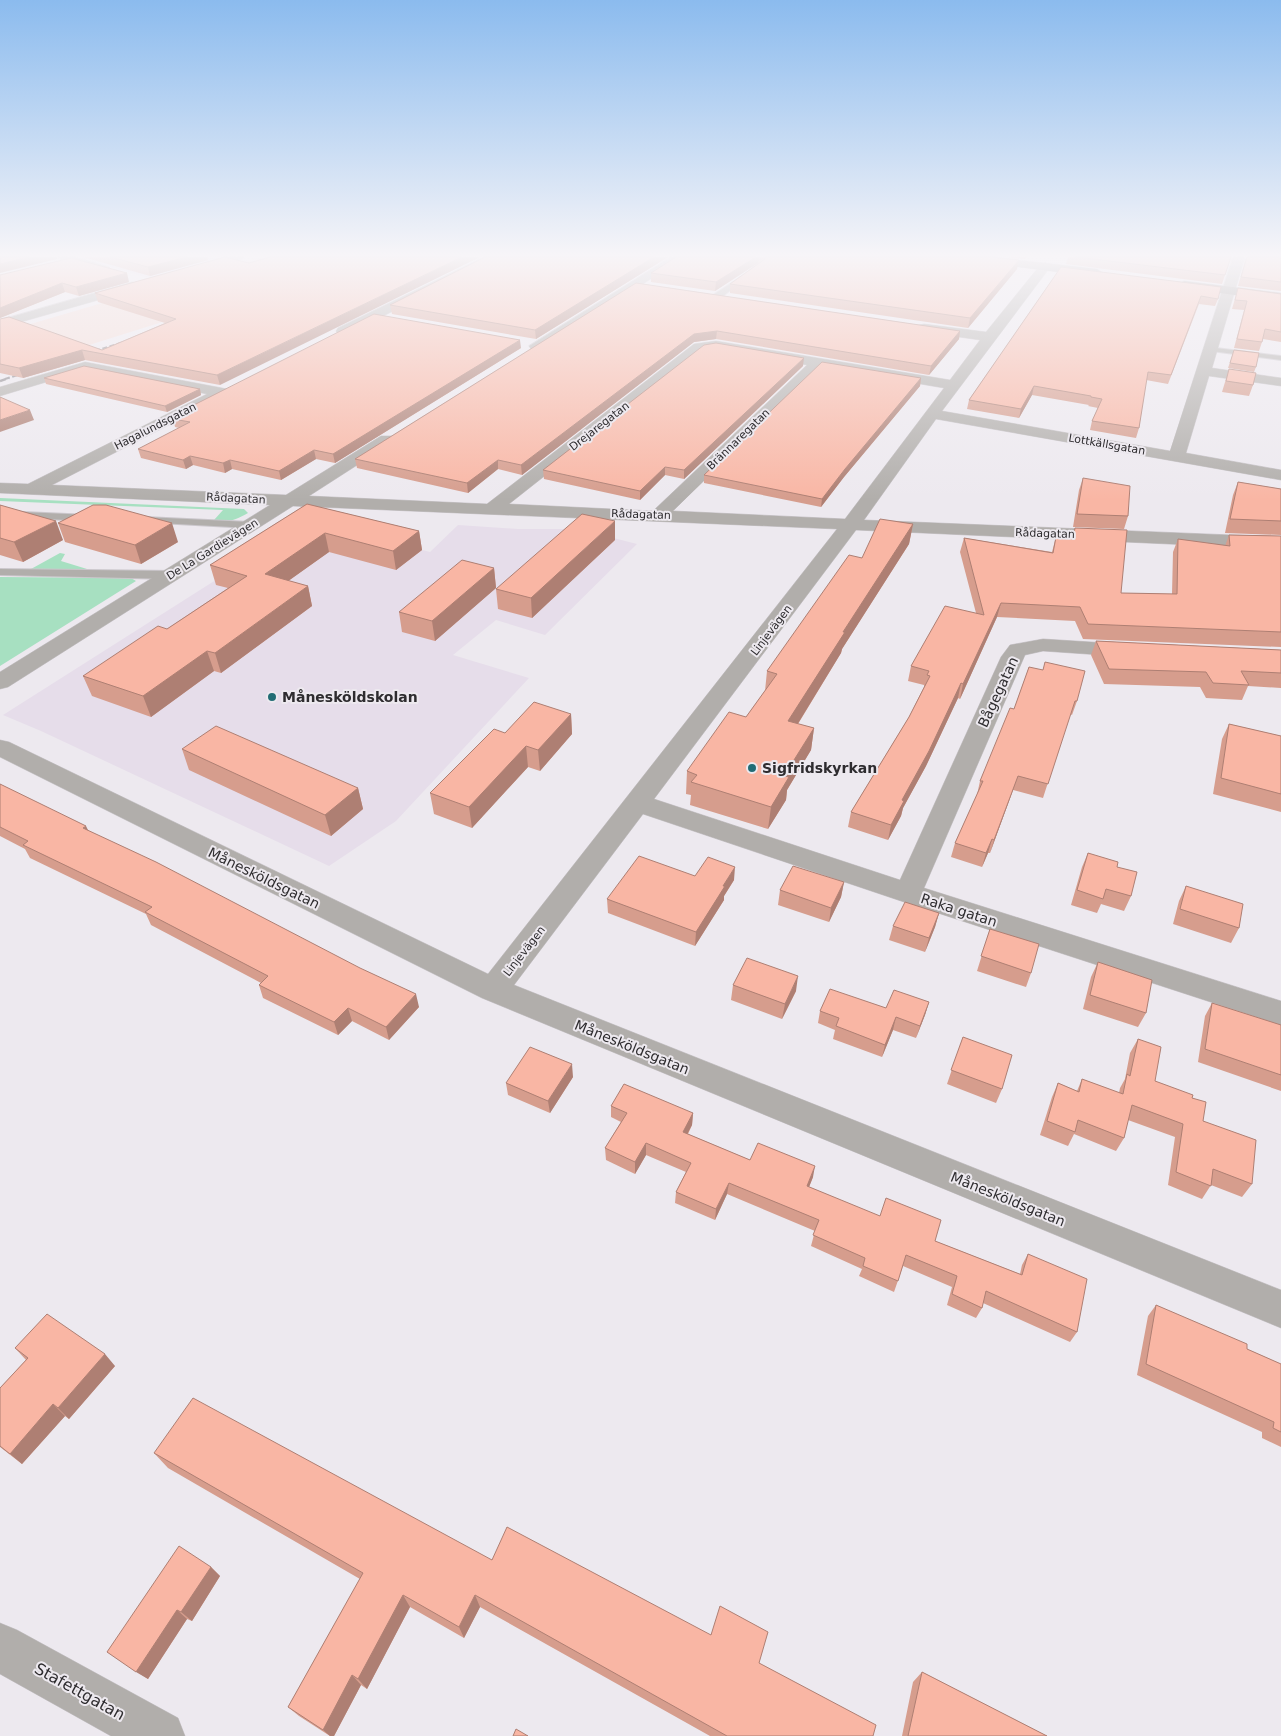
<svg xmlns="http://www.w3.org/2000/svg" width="1281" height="1736" viewBox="0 0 1281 1736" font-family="'DejaVu Sans',sans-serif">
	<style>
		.industrial { fill: #f4dad3 }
		.built { fill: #e6ddea }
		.green { fill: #a7e0c1 }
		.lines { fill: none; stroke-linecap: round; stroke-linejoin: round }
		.lane-casing { stroke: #cbc7cc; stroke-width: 2 }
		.street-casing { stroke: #cbc7cc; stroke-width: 1 }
		.secondary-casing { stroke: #cbc7cc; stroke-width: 1 }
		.lane { fill: #b1aeab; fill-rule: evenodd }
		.street { fill: #b1aeab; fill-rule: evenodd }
		.secondary { fill: #94908d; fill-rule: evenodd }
		.rail-far1 { stroke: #8a878c; stroke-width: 2; stroke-dasharray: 5 2.5; stroke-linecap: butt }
		.rail { stroke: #8a878c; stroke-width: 2.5; stroke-dasharray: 6 3; stroke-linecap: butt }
		.wall { fill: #d69d8d }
		.shaded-wall { fill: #ae7f73 }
		.building { fill: #f9b6a4; stroke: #ae7f73 }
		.poi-dot { fill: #226c75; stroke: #ede9ef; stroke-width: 2 }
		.labels { text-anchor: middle; stroke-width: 4; stroke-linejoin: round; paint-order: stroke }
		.far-street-label { font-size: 11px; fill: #2e2c2f; stroke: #ede9ef }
		.street-label { font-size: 14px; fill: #2e2c2f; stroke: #ede9ef }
		.poi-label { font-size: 14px; font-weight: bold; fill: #2e2c2f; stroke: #ede9ef; text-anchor: start }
		.near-street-label { font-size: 16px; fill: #2e2c2f; stroke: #ede9ef }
	</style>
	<rect width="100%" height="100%" fill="#ede9ef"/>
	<path class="industrial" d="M259 257H369L0 373V333Z"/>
	<path class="built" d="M78 257H227L157 277H145Z
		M309 521 430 552 458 525 518 529H578L637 544 545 635 496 620 453 655 529 678 396 821 329 866 41 731 3 715Z"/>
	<path class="green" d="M0 498 244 509 248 513C237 519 227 524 214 520L223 510 0 501Z
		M60 553 65 554 61 561 87 569 86 571 31 569Z
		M0 577 131 578 136 581 0 666Z"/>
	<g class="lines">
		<defs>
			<path id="lane" d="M747 273 749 274V276L719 299H713V295Z
				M1208 347 1281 356V360L1211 351 1207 349Z
				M0 511 90 515 95 518 90 521 0 517Z
				M145 517 250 522 255 525 250 528 141 522 140 520 141 518Z
				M0 569 171 571 177 575 171 579 0 575Z"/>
			<path id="street" d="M58 257H76L109 267 111 269 105 273 60 259Z
				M226 257H245L243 259 196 273 190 269 192 267Z
				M484 257H499L348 334H338L336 331 338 328Z
				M671 257H685L541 349H531L529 346Z
				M1233 257H1245L1212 368 1281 378V386L1209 376 1186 453 1281 470V480L936 419 864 520 1281 537V549L856 530 654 799 900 880 1001 657 1010 645 1043 639 1139 645 1142 650 1139 655 1131 657 1043 651 1025 655 924 888 1281 1001V1025L898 900 643 814 514 985 1281 1290V1328L482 998 0 757V740L9 742 488 974 837 529 293 506 8 687 0 689V672L270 505 0 493V483L28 484 207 394 86 370 0 396V387L85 362 222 388 227 389 229 392 227 395 52 485 286 495 381 436H393L395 439 393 442 309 496 487 504 694 344 716 341 950 380 980 340 924 332 919 331 917 328 919 325 924 324 986 332 1041 264 1045 262 1051 266 942 411 1170 451ZM716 349 807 365 653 511 509 504 703 351ZM821 367 944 388 845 519 673 511Z
				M133 282 139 286 137 289 0 328V320Z
				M0 1623 17 1630 178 1718 185 1736H111L0 1674Z"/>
			<path id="secondary" d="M958 257H992L1097 269 1103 273 1097 277 964 260Z
				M1184 281 1281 293V301L1180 288 1178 285Z"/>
		</defs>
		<use href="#lane" class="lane-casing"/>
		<use href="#street" class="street-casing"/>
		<use href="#secondary" class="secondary-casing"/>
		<use href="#lane" class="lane"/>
		<use href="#street" class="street"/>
		<use href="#secondary" class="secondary"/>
		<path class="rail-far1" d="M88 353 124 342
			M5 379 28 372"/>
		<path class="rail" d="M0 381 9 378"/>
	</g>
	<path class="wall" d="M83 257H207L208 260 150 276Z
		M225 257 220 385 85 360 23 378 0 373V319L102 350 165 323 98 302 95 293Z
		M668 257 536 339 392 314 390 305Z
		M676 257H992L1017 269 968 328 730 293V284L758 263 715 291 651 282V273Z
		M1006 257H1027L1025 259Z
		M1068 257H1231L1222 284 1066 264Z
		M1246 257H1281V291L1238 286Z
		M1061 267 1218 299 1215 306 1199 304 1168 384 1146 380 1139 428 1136 438 1090 430 1092 421 1098 408 1088 406 1089 405 1032 395 1019 418 967 409 969 400Z
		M0 275 129 282 79 296 65 292 0 318Z
		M636 283 960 331 959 339 929 375 716 339 694 342 522 475 498 469 468 493 357 468 355 459Z
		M1238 288 1281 294V342L1263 339 1259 351 1234 348 1244 310 1232 309Z
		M521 348 335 463 316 459 281 480 232 469 225 473 193 465 186 469 141 458 138 449 179 428 175 427 173 419 187 411 186 409Z
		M1234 350 1256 367 1254 372 1228 368Z
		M803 366 684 479 665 475 640 500 544 479 543 470Z
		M1229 369 1253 385 1249 396 1222 392Z
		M44 378 200 389 201 395 167 412 46 384Z
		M921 378 920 386 844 477 821 507 704 483V475Z
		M1083 478 1128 516 1124 529 1073 527 1079 490Z
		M1238 482 1281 489V535L1225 533 1233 495Z
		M307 504 419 531 422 550 396 570 329 552 288 581 308 586 312 606 221 673 214 671 151 717 92 696 83 676 167 629 228 588 216 585 210 565Z
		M0 505 63 540 23 562 0 555Z
		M58 523 178 542 141 564 65 542Z
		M913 524 909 544 842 649 841 653 798 724 814 728 811 750 787 790 786 800 768 829 690 805 691 795 686 794 687 771 746 717 765 691 767 671 862 558Z
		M1075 528 1121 593 1172 594 1173 552 1178 539 1225 546 1229 535 1281 536V647L1083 639 1075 621 997 617 960 699 958 698 926 766 903 808 901 816 888 840 848 827 851 812 909 717 924 687V685L908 681 911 666 976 613 960 552 964 538 1052 552 1056 537 1072 539Z
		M615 540 532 618 498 609 496 589Z
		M494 568 496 588 435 641 402 632 399 612Z
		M1096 641 1281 650V688L1248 686 1242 700 1206 698 1200 687 1104 684 1091 655Z
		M1029 667 1077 701 1072 715 1070 714 1043 798 1013 790 990 853H988L982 867 951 857 955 843 977 795 980 781 1014 709Z
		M571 714 572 734 540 771 528 767 472 828 434 814 430 793 505 733Z
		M1229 724 1281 736V812L1213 794 1222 739Z
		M182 749 358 788 363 809 331 836 189 770Z
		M0 784 89 831 419 1007 389 1040 352 1021 338 1035 263 998 259 985 261 983 151 925 146 914 30 858 25 849 0 836Z
		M1088 853 1117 867 1131 896 1124 911 1101 904 1097 913 1071 905 1082 867Z
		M695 876 734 880 724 896V900L695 946 608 913 607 899Z
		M844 882 841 897 829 922 778 905 780 890Z
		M1186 886 1239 928 1231 943 1173 924 1179 901Z
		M939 913 935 927 925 952 889 940 893 926Z
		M990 929 1031 973 1026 987 977 971Z
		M1098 962 1146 1013 1138 1027 1083 1009 1091 977Z
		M733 985 796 991 782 1019 731 1000Z
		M929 1002 925 1015 916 1038 893 1030 882 1057 833 1039 835 1030 818 1023 820 1011 886 1008Z
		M1212 1003 1281 1025V1091L1198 1062 1205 1016Z
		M963 1037 1002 1089 996 1103 947 1084Z
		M1138 1039 1155 1081 1192 1098 1203 1121 1252 1184 1242 1197 1211 1185 1202 1199 1168 1185 1175 1137 1128 1120 1124 1138 1116 1151 1074 1134 1068 1146 1040 1135 1052 1097 1058 1083 1077 1091 1082 1079 1119 1093 1120 1088 1125 1079 1130 1053Z
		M573 1077 550 1113 508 1095 506 1083Z
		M611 1106 693 1113 692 1125 688 1134 750 1160 813 1177 809 1187 935 1241 1020 1274 1022 1265 1028 1254 1077 1332 1070 1342 983 1303 982 1308 976 1318 947 1305 952 1287 903 1266 894 1292 859 1276 862 1269 811 1246 815 1231 727 1194 715 1220 675 1203 676 1192 686 1172 646 1155 635 1174 606 1160 605 1148 621 1122 611 1117Z
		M1156 1305 1247 1349 1281 1364V1447L1262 1438V1432L1137 1375 1148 1316Z
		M15 1348 115 1366 69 1419 65 1416 22 1464 0 1447V1388L26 1360Z
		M154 1453 492 1560 759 1663 873 1736H710L480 1607 464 1638 410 1607 367 1689 361 1685 334 1736H330L299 1716 288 1707 360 1579 168 1468Z
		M211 1567 220 1576 192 1621 187 1619 148 1679 107 1652Z
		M922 1672 1047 1736H902L913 1682Z"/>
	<path class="shaded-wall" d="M29 257H57V259L0 273V264Z
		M187 257H207L208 260 150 276 148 267Z
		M462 257H480L220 385 217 375Z
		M654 257H668L536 339 535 330Z
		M756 257H759L758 263 715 291 716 282Z
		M1019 260 1017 269 968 328 970 318Z
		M127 273 129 282 79 296 76 287Z
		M62 283 65 292 0 318V308Z
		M717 331 716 339 694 342 522 475 521 465 694 334Z
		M960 331 959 339 929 375 931 366Z
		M520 340 521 348 335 463 333 454Z
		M82 350 85 360 23 378 19 368Z
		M804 358 803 366 684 479V470Z
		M921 378 920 386 844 477 821 507 822 499 845 469Z
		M1034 386 1032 395 1019 418 1021 409Z
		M200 389 201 395 167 412 165 406Z
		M30 410 34 420 0 432V420Z
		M314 450 316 459 281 480 279 471Z
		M190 456 193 465 186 469 183 460Z
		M230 460 232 469 225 473 223 463Z
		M498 460V469L468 493 467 483Z
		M665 467V475L640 500V491Z
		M56 521 63 540 23 562 14 542Z
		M615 521V540L532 618 531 598Z
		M172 523 178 542 141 564 135 545Z
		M913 524 909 544 842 649 841 653 786 743 788 721 843 632Z
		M419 531 422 550 396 570 393 551Z
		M325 533 329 552 270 594 265 574Z
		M494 568 496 588 435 641 432 621Z
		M308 586 312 606 221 673 215 653Z
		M1001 603 997 617 960 699 963 684Z
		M207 651 214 671 151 717 143 696Z
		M961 683 958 698 926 766 903 808 901 816 888 840 891 825 902 800Z
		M571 714 572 734 540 771 538 750Z
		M814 728 811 750 787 790 786 800 768 829 771 807 784 776Z
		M526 746 528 767 472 828 469 807Z
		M1018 776 1013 790 990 853 994 840Z
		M358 788 363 809 331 836 325 815Z
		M86 826 92 838 83 828Z
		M992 839 988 853 982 867 986 853Z
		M735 867 734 880 724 896V900L695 946 696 932 723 886Z
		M844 882 841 897 829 922 831 908Z
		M939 913 935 927 925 952 929 938Z
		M798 976 796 991 782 1019 785 1004Z
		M416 994 419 1007 389 1040 386 1027Z
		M929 1002 925 1015 916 1038 920 1026Z
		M348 1008 352 1021 338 1035 334 1022Z
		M896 1017 893 1030 882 1057 885 1045Z
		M572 1064 573 1077 550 1113 548 1101Z
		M693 1113 692 1125 682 1144 683 1132Z
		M646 1143V1155L635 1174V1162Z
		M815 1166 813 1177 805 1197 807 1186Z
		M729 1183 727 1194 715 1220 716 1209Z
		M105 1354 115 1366 69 1419 58 1408Z
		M53 1404 65 1416 22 1464 10 1454Z
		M211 1567 220 1576 192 1621 181 1612Z
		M403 1595 410 1607 367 1689 358 1679Z
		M475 1595 480 1607 464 1638 459 1627Z
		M177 1610 187 1619 148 1679 136 1672Z
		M352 1675 361 1685 334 1736H330L323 1730Z"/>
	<path class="building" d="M0 257H29L0 264Z
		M110 257H187L148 267Z
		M225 257 249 263 270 257H462L217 375 82 350 19 368 0 364V319L9 317 102 350 176 319 95 293Z
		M485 257H654L535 330 390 305Z
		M676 257H756L716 282 651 273Z
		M765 257H992L1019 260 970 318 730 284 765 259Z
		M1076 257H1231L1225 275Z
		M1247 257H1281V282L1241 277Z
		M71 258 127 273 76 287 62 283 0 308V275Z
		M1061 267 1221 287 1218 299 1201 296 1171 375 1148 372 1139 428 1092 421 1102 399 1091 397V396L1034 386 1021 409 969 400Z
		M636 283 960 331 931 366 717 331 694 334 521 465 498 460 467 483 355 459Z
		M1238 288 1281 294V332L1265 329 1262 342 1237 339 1247 301 1235 300Z
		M374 314 520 340 333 454 314 450 279 471 230 460 223 463 190 456 183 460 138 449 190 422 173 419 191 410 186 409Z
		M716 343 804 358 684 470 665 467 640 491 543 470 704 345Z
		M1234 350 1259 353 1256 367 1230 363Z
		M822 362 921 378 845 469 822 499 704 475Z
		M84 366 200 389 165 406 44 378Z
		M1229 369 1256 373 1253 385 1226 381Z
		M0 397 30 410 0 420Z
		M1083 478 1130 486 1128 516 1077 514Z
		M1238 482 1281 489V521L1230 519Z
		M307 504 419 531 393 551 325 533 265 574 308 586 215 653 207 651 143 696 83 676 158 626 167 629 247 576 210 565Z
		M0 505 56 521 14 542 0 538Z
		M93 505H106L172 523 135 545 58 523Z
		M582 514 615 521 531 598 496 589Z
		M880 519 913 524 843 632H845L788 721 814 728 784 776 789 777 771 807 691 782 697 775 687 771 729 712 746 717 777 674 767 671 849 555 862 558Z
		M1075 528 1127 530 1121 593 1177 594 1178 539 1230 546 1229 535 1281 536V632L1088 624 1080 607 1001 603 963 684 961 683 929 751 902 800 904 801 891 825 851 812 909 717 930 676 927 675 929 671 911 666 945 606 984 615 964 538 1053 553 1056 537 1073 539Z
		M462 560 494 568 432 621 399 612Z
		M1096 641 1281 650V673L1241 671 1249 685 1213 683 1206 672 1109 669Z
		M1045 662 1085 671 1077 701H1075L1048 784 1018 776 994 840 992 839 986 853 955 843 983 781H980L1010 708 1014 709 1029 667 1043 670Z
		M534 702 571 714 538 750 526 746 469 807 430 793 494 729 505 733Z
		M1229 724 1281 736V794L1221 778Z
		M216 726 358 788 325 815 182 749Z
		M0 784 86 826 83 828 156 862 360 968 416 994 386 1027 348 1008 334 1022 259 985 268 976 145 912 152 907 23 845 28 841 0 827Z
		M1088 853 1118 862 1117 867 1137 872 1131 896 1106 889 1103 899 1077 890Z
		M639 856 695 876 708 857 735 867 723 886H725L696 932 607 899Z
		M793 866 844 882 831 908 780 890Z
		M1186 886 1243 904 1239 928 1180 909Z
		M905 902 939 913 929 938 893 926Z
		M990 929 1039 944 1031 973 981 956Z
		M747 958 798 976 785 1004 733 985Z
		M1098 962 1152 980 1146 1013 1090 995Z
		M830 989 886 1008 894 990 929 1002 920 1026 896 1017 885 1045 836 1026 839 1018 820 1011Z
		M1212 1003 1281 1025V1075L1205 1049Z
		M963 1037 1012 1055 1002 1089 951 1070Z
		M1138 1039 1161 1047 1155 1081 1193 1095 1192 1098 1206 1102 1203 1121 1256 1140 1252 1184 1213 1169 1211 1186 1176 1172 1183 1124 1132 1105 1124 1138 1078 1120 1075 1132 1047 1121 1058 1083 1079 1092 1082 1079 1123 1094 1127 1074 1130 1076Z
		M530 1047 572 1064 548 1101 506 1083Z
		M624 1084 693 1113 683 1132 750 1160 758 1143 815 1166 807 1186 880 1216 886 1198 941 1220 935 1241 1022 1275 1028 1254 1087 1279 1077 1332 986 1291 982 1308 952 1294 957 1276 906 1255 898 1281 863 1266 865 1258 813 1235 819 1220 729 1183 716 1209 676 1192 691 1163 646 1143 635 1162 605 1148 627 1113 611 1106Z
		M1156 1305 1247 1344V1349L1281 1364V1432L1273 1428 1274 1422 1146 1364Z
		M47 1314 105 1354 58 1408 53 1404 10 1454 0 1446V1388L28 1358 15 1348Z
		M193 1398 492 1560 507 1527 711 1635 720 1606 768 1632 759 1663 876 1725 873 1736H727L475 1595 459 1627 403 1595 358 1679 352 1675 323 1730 288 1707 363 1573 154 1453Z
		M179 1546 211 1567 181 1612 177 1610 136 1672 107 1652Z
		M922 1672 1047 1736H908Z
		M516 1729 528 1736H513Z"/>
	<linearGradient id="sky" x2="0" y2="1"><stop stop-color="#8bbbee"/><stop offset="0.51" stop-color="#f7f5f8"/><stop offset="1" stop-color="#f7f5f8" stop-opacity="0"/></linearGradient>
	<rect width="1281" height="500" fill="url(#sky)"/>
	<g class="poi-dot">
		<circle cx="272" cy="697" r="5"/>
		<circle cx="752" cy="768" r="5"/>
	</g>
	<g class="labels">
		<g class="far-street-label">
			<text transform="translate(155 426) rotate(-27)" y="4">Hagalundsgatan</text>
			<text transform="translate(599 426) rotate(-38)" y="4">Drejaregatan</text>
			<text transform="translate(738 439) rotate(-44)" y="4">Brännaregatan</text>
			<text transform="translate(1107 444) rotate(10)" y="4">Lottkällsgatan</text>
			<text transform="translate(236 498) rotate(3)" y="4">Rådagatan</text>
			<text transform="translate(641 514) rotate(2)" y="4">Rådagatan</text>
			<text transform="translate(1045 533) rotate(2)" y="4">Rådagatan</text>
			<text transform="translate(212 549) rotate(-32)" y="4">De La Gardievägen</text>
			<text transform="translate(771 630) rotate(-53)" y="4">Linjevägen</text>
			<text transform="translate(524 951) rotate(-52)" y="4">Linjevägen</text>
		</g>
		<g class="street-label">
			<text transform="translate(998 692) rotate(-65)" y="5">Bågegatan</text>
			<text transform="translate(264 878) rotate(26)" y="5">Månesköldsgatan</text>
			<text transform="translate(959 910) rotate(18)" y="5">Raka gatan</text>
			<text transform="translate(632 1047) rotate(22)" y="5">Månesköldsgatan</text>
			<text transform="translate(1008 1199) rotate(22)" y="5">Månesköldsgatan</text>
		</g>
		<g class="poi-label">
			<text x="282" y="702">Månesköldskolan</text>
			<text x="762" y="773">Sigfridskyrkan</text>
		</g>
		<g class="near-street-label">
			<text transform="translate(80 1691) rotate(29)" y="6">Stafettgatan</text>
		</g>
	</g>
</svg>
